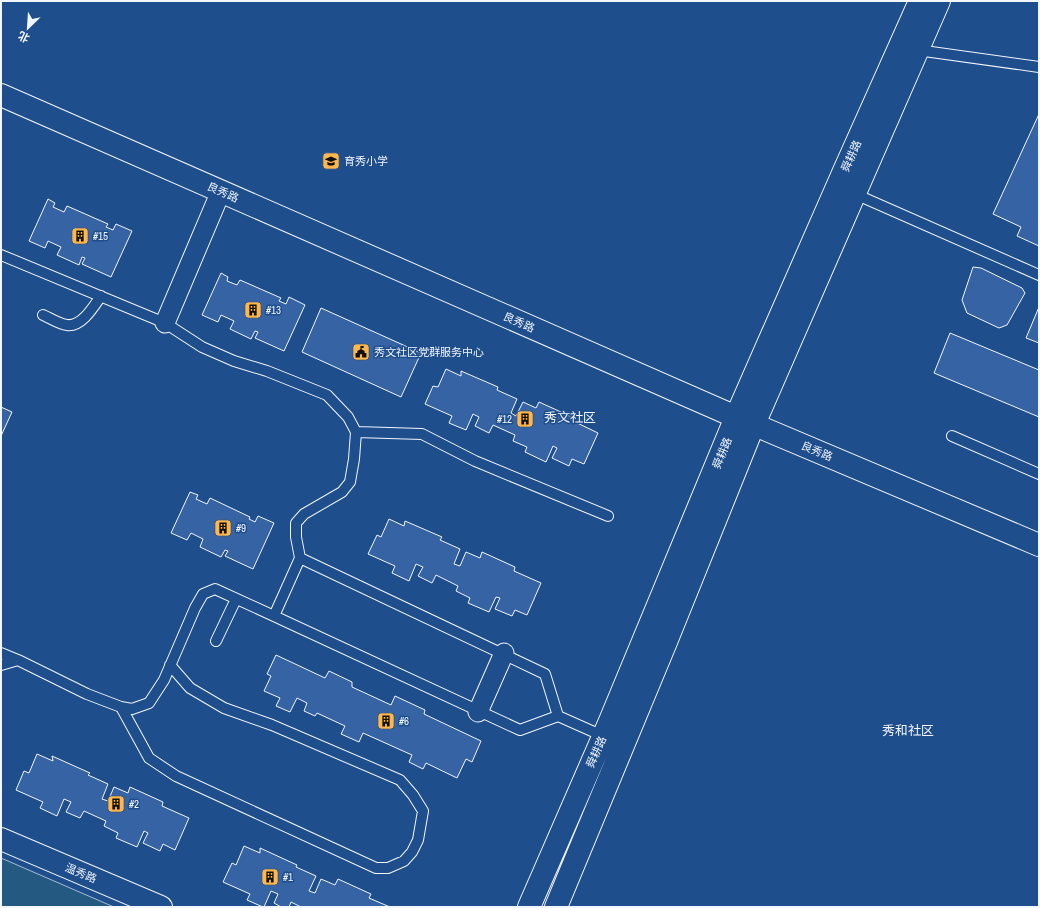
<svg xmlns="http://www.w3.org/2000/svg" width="1040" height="908" viewBox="0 0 1040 908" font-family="'Archivo Narrow','Noto Sans SC',sans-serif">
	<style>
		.green { fill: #245a82; stroke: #a8bbd7 }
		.building { fill: #3563a3; stroke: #f2f6ff }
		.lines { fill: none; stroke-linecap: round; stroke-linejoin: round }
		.lane-casing { stroke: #f2f6ff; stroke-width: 12 }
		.street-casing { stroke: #f2f6ff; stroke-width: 21 }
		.secondary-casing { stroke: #f2f6ff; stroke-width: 24 }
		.primary-casing { stroke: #f2f6ff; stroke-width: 24 }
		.lane { stroke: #1f4e8c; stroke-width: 10 }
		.street { stroke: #1f4e8c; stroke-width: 19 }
		.secondary { stroke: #1f4e8c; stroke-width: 22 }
		.primary { stroke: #1f4e8c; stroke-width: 22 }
		.labels { text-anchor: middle; stroke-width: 3; stroke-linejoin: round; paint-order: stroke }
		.street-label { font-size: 11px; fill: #f2f6ff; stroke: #1f4e8c }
		.poi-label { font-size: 11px; fill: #f2f6ff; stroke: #1f4e8c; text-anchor: start }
		.quarter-label { font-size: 13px; fill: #f2f6ff; stroke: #1f4e8c }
	</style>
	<rect width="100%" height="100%" fill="#1f4e8c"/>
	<path class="green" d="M1 858 114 907H1Z"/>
	<path class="building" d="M1039 114V246L1017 236 1021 227 993 214Z
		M48 199 55 203 53 207 64 212 67 206 108 224 106 227 113 230 116 224 132 231 111 277 82 264 85 258 82 257 79 265 57 255 61 247 48 241 45 248 29 241Z
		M973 267 981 268 1022 288 1025 293 1007 325 999 328 967 313 962 300Z
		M221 273 228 277 227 281 237 285 240 280 281 298 279 301 286 304 289 297 305 305 284 351 255 338 258 332 255 331 251 339 230 329 234 321 221 315 218 322 202 315Z
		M1039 307V343L1026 338Z
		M321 308 421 353 401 397 302 352Z
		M950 333 1039 370V417L934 373Z
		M446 369 461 376V371L498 387 497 390 517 399 511 413 516 416 523 402 536 408 539 402 572 417 571 420 598 433 584 464 572 459 569 466 552 458 557 448 553 446 546 462 525 452 527 447 513 441 515 435 493 425 489 433 475 426 479 417 473 414 466 430 449 423 452 416 425 404 433 386 438 387Z
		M1 407 12 412 1 436Z
		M190 492 198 495 196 499 207 504 210 498 250 517 249 519 255 522 258 516 274 523 253 569 225 556 228 551 225 550 221 557 200 547 203 539 191 533 187 540 171 533Z
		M389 519 404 526 405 521 442 537 440 540 460 549 454 564 460 566 466 552 480 558 482 552 515 567 514 571 541 583 527 615 515 610 512 616 495 609 500 598 496 597 489 612 468 603 470 598 456 591 458 586 436 575 432 583 418 576 423 567 416 564 409 581 392 573 395 566 368 554 377 535 381 537Z
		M276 655 325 678 329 671 352 682V687L391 705 395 696 425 710 424 714 481 741 472 762 466 759 457 778 426 763 423 769 409 762 412 755 363 733 359 742 341 734 345 726 317 713 315 716 304 711 307 703 297 698 290 712 276 706 280 698 264 691 271 676 267 674Z
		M37 754 53 761 52 756 90 773 88 775 108 784 102 799 108 801 114 787 128 793 130 787 163 802 162 806 189 818 175 850 163 844 160 851 143 843 148 833 144 831 137 847 116 838 118 833 104 826 106 821 84 811 80 818 66 812 71 802 64 799 57 816 40 808 43 802 16 790 24 771 29 773Z
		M244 846 260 853V848L297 865 296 867 316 876 309 891 315 893 321 879 335 885 338 879 371 894 369 898 390 907H301L291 902 289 907H281L274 903 278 894 271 891 264 907H263L247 900 250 894 223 882 232 863 236 865Z"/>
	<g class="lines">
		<defs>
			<path id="lane" d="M917 50 1039 67
				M855 194 1039 275
				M1 255 165 323 202 347 234 361 267 371 327 395 348 417 356 432 354 459 350 482 342 492 304 514 296 523V537L300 558 274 616 215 589 203 594 195 608 164 680 149 703 132 709 121 707 87 694 18 660 1 665
				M43 315C50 318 59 324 67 325 82 327 94 306 101 296
				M356 432 422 434 475 461 608 516
				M952 436 1039 474
				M300 558 545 674 558 716
				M274 616 520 730 558 716 603 736
				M216 641 236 599
				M1 653 18 660
				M121 707 149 758 176 776 376 868H388L404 861 412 852 418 840 423 811 413 795 400 780 272 725 224 708 190 688 170 665"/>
			<path id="street" d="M165 323 221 191
				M478 712 504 653"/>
			<path id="secondary" d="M1 95 736 417 1039 545
				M1 839 161 907"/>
			<path id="primary" d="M529 907 610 721 736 417 844 171 920 1
				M556 907 666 642 754 424 939 1"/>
		</defs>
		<use href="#lane" class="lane-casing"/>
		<use href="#street" class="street-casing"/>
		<use href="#secondary" class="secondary-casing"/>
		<use href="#primary" class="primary-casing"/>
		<use href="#lane" class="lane"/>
		<use href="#street" class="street"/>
		<use href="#secondary" class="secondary"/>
		<use href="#primary" class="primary"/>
	</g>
	<defs>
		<symbol id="school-square" viewBox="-11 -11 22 22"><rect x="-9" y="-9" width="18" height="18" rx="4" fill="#ffb74d" stroke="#1f4e8c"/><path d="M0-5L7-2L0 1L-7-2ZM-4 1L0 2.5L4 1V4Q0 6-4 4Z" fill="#111"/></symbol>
		<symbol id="building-square" viewBox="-11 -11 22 22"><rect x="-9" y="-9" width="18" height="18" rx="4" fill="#ffb74d" stroke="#1f4e8c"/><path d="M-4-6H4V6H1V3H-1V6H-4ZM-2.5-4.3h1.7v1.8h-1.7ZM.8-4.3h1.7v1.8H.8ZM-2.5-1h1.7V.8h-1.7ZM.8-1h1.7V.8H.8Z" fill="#111"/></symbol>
		<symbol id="civic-square" viewBox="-11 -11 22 22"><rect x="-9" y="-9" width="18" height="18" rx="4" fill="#ffb74d" stroke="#1f4e8c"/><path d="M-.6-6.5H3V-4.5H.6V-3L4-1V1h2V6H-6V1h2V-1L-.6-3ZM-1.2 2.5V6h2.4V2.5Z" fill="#111"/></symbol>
	</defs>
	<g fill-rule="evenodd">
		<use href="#school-square" x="321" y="151" width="20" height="20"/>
		<use href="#building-square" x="70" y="226" width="20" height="20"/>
		<use href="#building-square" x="243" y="300" width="20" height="20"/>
		<use href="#civic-square" x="351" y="342" width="20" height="20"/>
		<use href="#building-square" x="515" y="409" width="20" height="20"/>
		<use href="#building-square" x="213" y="518" width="20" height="20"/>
		<use href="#building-square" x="376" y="711" width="20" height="20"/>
		<use href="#building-square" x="106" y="794" width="20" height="20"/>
		<use href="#building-square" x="260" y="867" width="20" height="20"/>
	</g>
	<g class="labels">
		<g class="street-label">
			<text transform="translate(851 156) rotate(-66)" y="4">舜耕路</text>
			<text transform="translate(223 192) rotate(24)" y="4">良秀路</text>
			<text transform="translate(519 322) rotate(24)" y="4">良秀路</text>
			<text transform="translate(817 451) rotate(23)" y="4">良秀路</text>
			<text transform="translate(722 453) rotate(-68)" y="4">舜耕路</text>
			<text transform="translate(596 752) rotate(-66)" y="4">舜耕路</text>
			<text transform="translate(81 873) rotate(23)" y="4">温秀路</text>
		</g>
		<g class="poi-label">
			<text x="344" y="165">育秀小学</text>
			<text x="93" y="240">#15</text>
			<text x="266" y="314">#13</text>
			<text x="374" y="356">秀文社区党群服务中心</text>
			<text x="512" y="423" text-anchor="end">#12</text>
			<text x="236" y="532">#9</text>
			<text x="399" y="725">#6</text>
			<text x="129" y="808">#2</text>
			<text x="283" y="881">#1</text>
		</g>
		<g class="quarter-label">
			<text x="570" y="422">秀文社区</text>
			<text x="908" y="735">秀和社区</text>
		</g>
	</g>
	<rect width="1040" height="908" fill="none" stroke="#f2f6ff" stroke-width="4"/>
	<g transform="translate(28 28) rotate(205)" stroke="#1f4e8c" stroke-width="3" paint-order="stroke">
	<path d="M0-3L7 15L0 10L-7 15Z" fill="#f2f6ff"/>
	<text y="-6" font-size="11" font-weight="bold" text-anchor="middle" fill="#f2f6ff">北</text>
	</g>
</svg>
